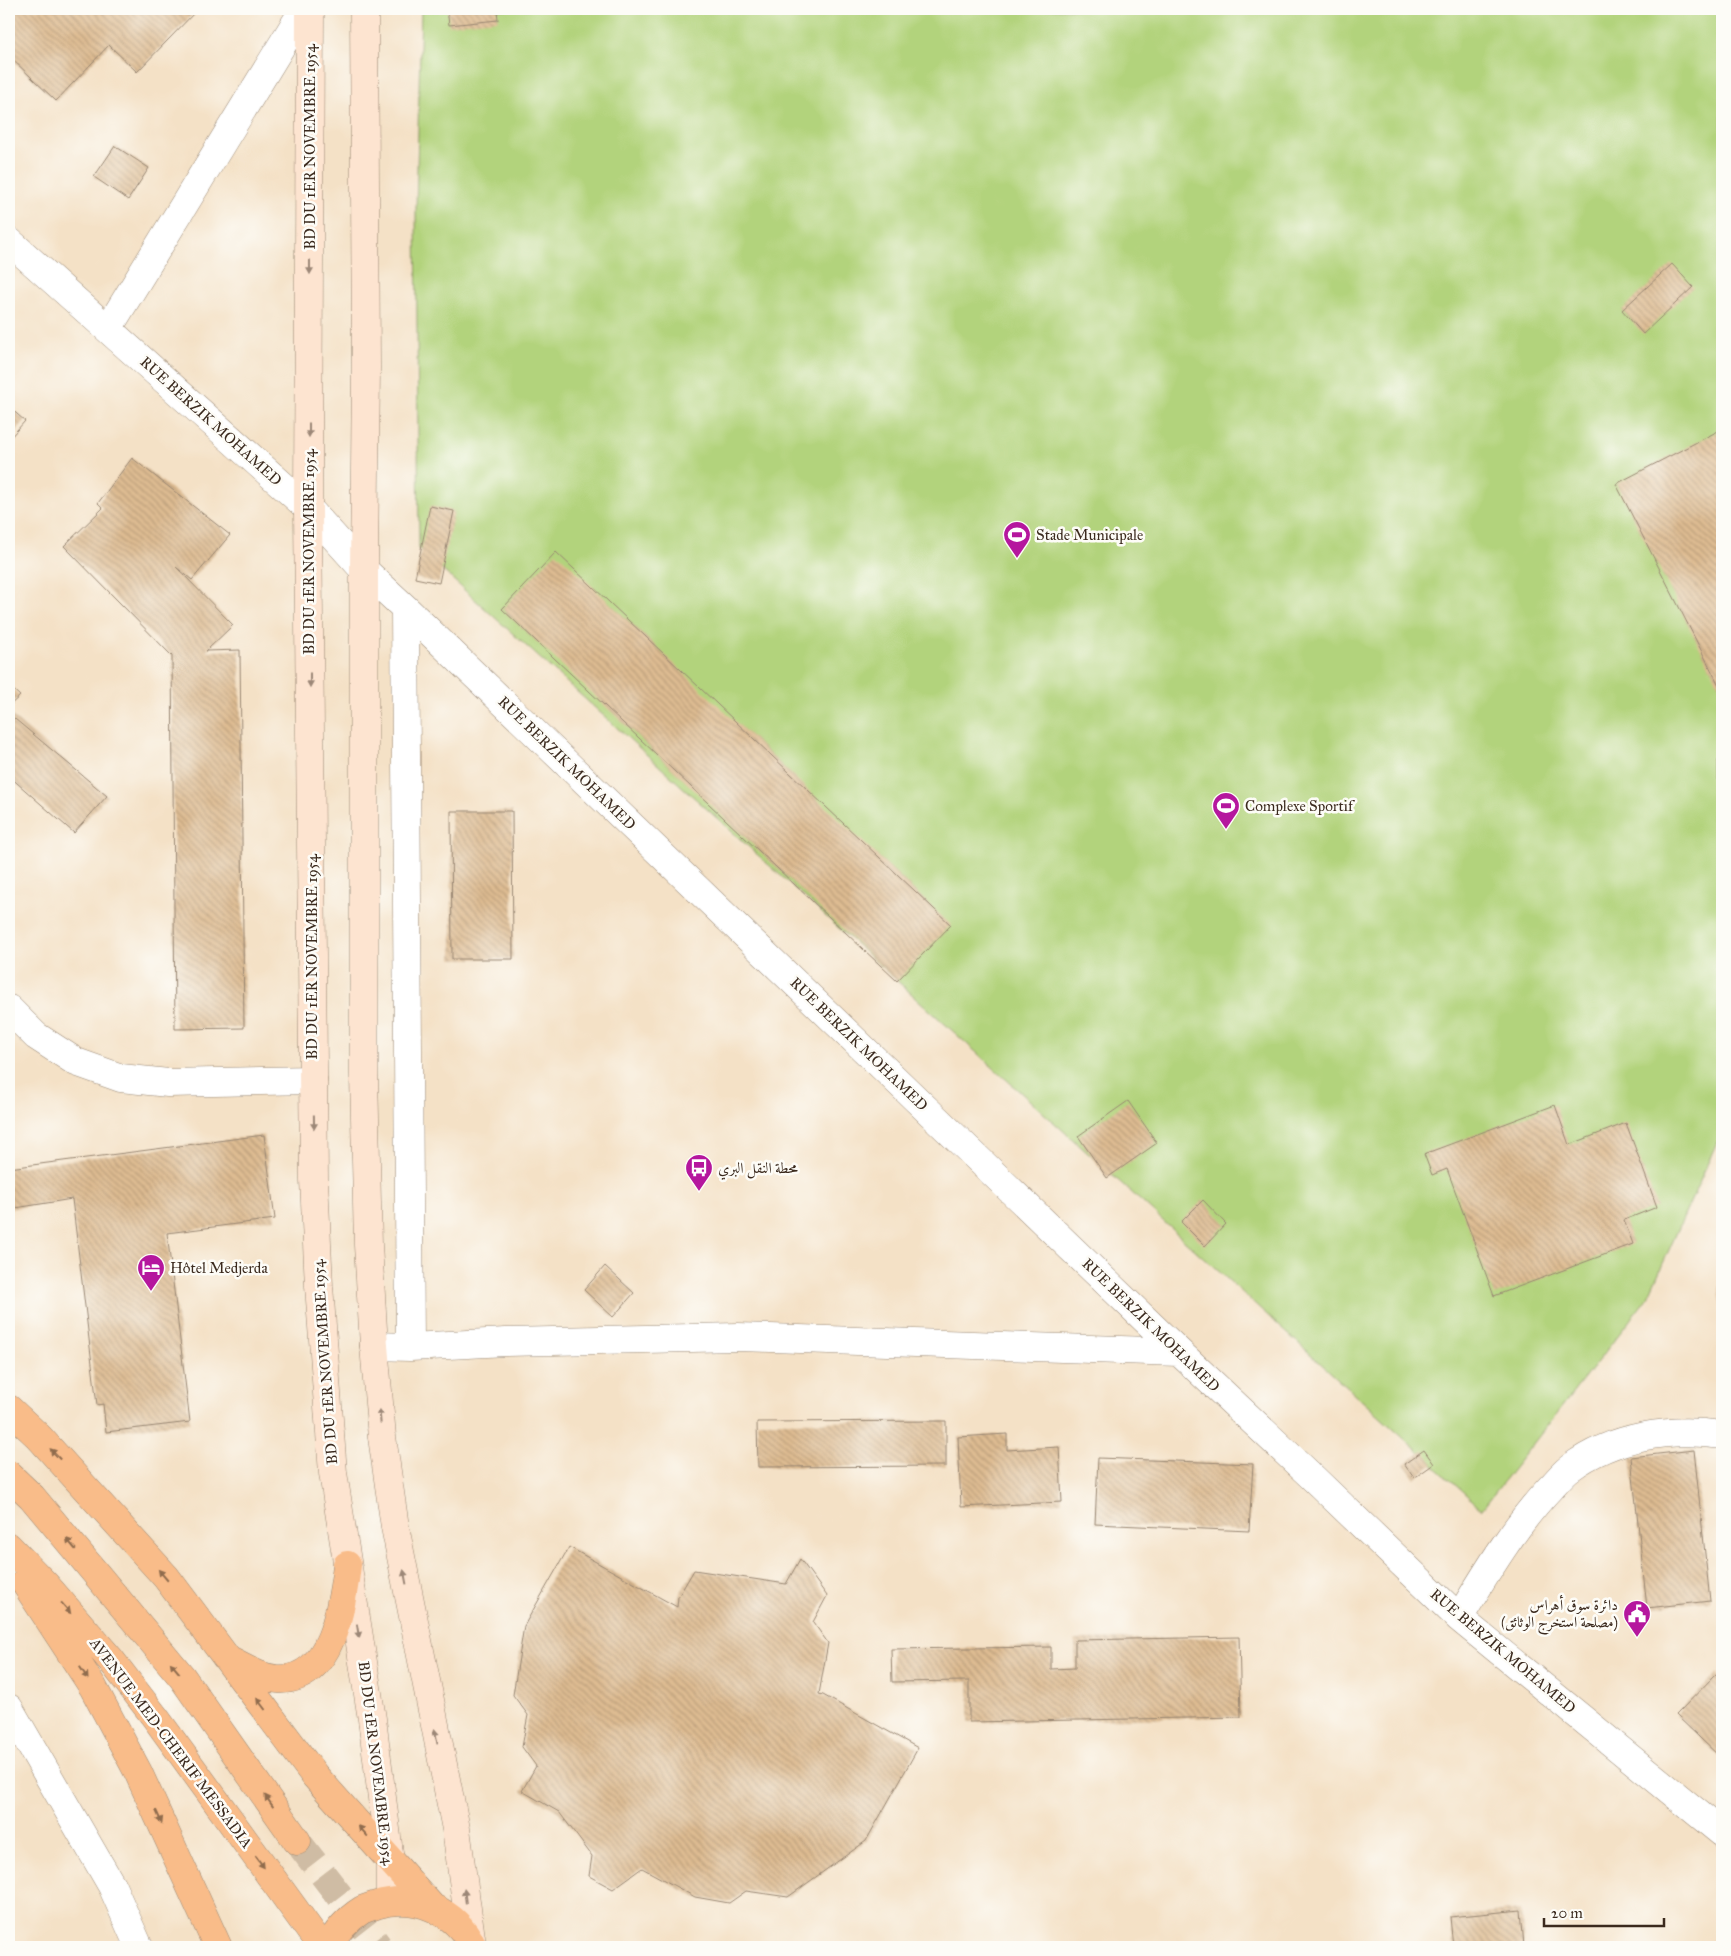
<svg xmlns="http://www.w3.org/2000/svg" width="1731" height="1956" viewBox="0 0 1731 1956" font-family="'IM FELL Great Primer',Amiri,serif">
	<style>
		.green { fill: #b2d37b; stroke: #767e4c }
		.building { fill: url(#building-back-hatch) }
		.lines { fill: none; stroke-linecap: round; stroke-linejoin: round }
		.highway-tunnel { stroke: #cfbca4; stroke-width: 28; stroke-dasharray: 28 14; stroke-linecap: butt }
		.street-casing { stroke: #988672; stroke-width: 29 }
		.secondary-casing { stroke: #988672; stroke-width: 29 }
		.highway-casing { stroke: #988672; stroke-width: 29 }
		.street { stroke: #fff; stroke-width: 28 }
		.secondary { stroke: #fde4d0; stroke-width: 28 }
		.highway { stroke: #f9bc89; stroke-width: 28 }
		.oneway { fill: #9c8777 }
		.oneway2 { fill: #906c4e }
		.labels { text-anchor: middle; stroke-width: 5; stroke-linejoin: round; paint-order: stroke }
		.street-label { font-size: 15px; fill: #3b2a1e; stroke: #fdfcf7 }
		.poi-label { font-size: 15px; fill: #3b2a1e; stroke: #fdfcf7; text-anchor: start }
	</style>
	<defs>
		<pattern id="building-back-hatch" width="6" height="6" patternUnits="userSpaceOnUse" patternTransform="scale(1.25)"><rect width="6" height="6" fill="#debc92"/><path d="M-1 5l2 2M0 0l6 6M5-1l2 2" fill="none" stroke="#b59977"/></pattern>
	</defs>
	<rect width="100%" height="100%" fill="#fdfcf7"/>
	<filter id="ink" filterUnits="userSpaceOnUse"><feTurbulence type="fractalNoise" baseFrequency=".02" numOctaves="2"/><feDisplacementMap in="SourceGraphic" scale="10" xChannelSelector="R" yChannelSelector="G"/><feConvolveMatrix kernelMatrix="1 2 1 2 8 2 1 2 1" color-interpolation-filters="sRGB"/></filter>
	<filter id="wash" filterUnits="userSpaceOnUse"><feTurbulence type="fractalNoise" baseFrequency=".0096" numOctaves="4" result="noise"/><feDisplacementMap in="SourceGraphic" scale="20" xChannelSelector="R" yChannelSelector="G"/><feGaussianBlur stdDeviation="1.12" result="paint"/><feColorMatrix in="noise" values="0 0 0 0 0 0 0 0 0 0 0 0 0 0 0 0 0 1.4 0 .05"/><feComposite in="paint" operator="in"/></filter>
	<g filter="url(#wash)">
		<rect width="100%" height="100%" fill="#f4e1c6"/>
		<path class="green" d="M421 9H1722V1131L1648 1297 1482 1509 419 549 416 211Z"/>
		<g id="blocks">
			<path class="building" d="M9 9H198L137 72 109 45 56 101 9 56Z
				M447 9H497L498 20 449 25Z
				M115 146 149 168 128 200 94 177Z
				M1672 264 1693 287 1643 334 1622 310Z
				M9 407 25 421 9 439Z
				M1722 429V691L1616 484Z
				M132 458 230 535 192 580 176 567 233 625 206 651 240 650 244 1028 175 1029 172 656 64 546 103 508 98 503Z
				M430 506 454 511 439 583 415 578Z
				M556 552 951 925 897 981 502 609Z
				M9 686 20 696 9 706Z
				M9 714 107 796 74 833 9 776Z
				M1722 759V792H1718V760Z
				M451 811H512L513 959H452Z
				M1128 1101 1157 1143 1107 1178 1078 1136Z
				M1555 1105 1569 1145 1626 1123 1657 1207 1624 1220 1633 1244 1494 1296 1447 1169 1432 1175 1424 1154Z
				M264 1135 275 1219 167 1233 190 1422 106 1432 103 1404 97 1405 72 1199 9 1209V1168Z
				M1203 1200 1226 1224 1205 1246 1181 1222Z
				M605 1266 634 1293 613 1317 584 1290Z
				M1719 1285H1722V1319H1721Z
				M946 1421V1466L758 1467 757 1422Z
				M1007 1434V1450L1059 1447 1062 1502 961 1507 958 1437Z
				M1424 1450 1434 1464 1414 1478 1404 1464Z
				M1694 1450 1710 1601 1647 1608 1631 1457Z
				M1098 1458 1253 1464 1249 1531 1095 1524Z
				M569 1547 677 1607 678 1597 694 1570 786 1584 800 1559 827 1596 813 1622 828 1643 819 1694 823 1695 918 1748 866 1841 788 1897 746 1891 729 1903 695 1897 642 1868 613 1889 589 1876 592 1856 559 1812 522 1791 536 1766 522 1747 528 1715 513 1695 524 1626Z
				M1239 1637 1241 1717 969 1722V1681L892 1682 891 1649 1051 1647V1669L1075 1668V1640Z
				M1717 1673 1722 1679V1759L1676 1715Z
				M1521 1910 1524 1947H1453L1450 1917Z"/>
		</g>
	</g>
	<g filter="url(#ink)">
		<use href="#blocks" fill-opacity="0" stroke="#988672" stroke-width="1"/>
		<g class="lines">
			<path class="highway-tunnel" d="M297 1841 379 1947"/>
			<defs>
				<path id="street" d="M9 241 308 508 364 570 405 608 1179 1352 1309 1474 1459 1618 1722 1833
					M108 329 304 9
					M405 608 410 1347
					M9 1009 36 1036 76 1062 121 1078 168 1083 313 1080
					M374 1346 410 1347 506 1342 738 1337 1179 1352
					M1459 1618C1487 1572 1514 1526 1551 1487 1557 1481 1563 1473 1570 1468 1613 1436 1670 1427 1722 1435
					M9 1708 112 1886 139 1947"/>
				<path id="secondary" d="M310 9 308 508 314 1180 319 1286 333 1473 372 1719 390 1861V1901
					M364 9 366 367 364 570V1076L368 1245 374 1346 382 1437 395 1527 456 1829 472 1945"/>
				<path id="highway" d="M9 1409 39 1437 166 1577 315 1776 431 1906
					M9 1475 32 1497 182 1677 297 1841
					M9 1547 45 1584 111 1660 155 1717 322 1947
					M25 1583 93 1687 138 1772 218 1947
					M230 1661C245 1668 260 1678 277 1679 332 1683 342 1605 347 1565
					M328 1947C337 1932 346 1920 362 1910 366 1908 371 1907 376 1905 414 1893 456 1910 473 1947"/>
			</defs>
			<use href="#street" class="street-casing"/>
			<use href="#secondary" class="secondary-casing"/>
			<use href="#highway" class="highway-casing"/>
			<use href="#street" class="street"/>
			<use href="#secondary" class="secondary"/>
			<use href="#highway" class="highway"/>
		</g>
		<defs><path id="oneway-solid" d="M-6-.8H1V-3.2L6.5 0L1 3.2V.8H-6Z" transform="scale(1.25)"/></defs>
		<g class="oneway">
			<use href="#oneway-solid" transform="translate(310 267) rotate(90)"/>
			<use href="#oneway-solid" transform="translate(309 430) rotate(90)"/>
			<use href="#oneway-solid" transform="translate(310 680) rotate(90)"/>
			<use href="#oneway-solid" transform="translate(314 1122) rotate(89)"/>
			<use href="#oneway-solid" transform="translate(380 1416) rotate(-95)"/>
			<use href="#oneway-solid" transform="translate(405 1577) rotate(-101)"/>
			<use href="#oneway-solid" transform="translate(358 1631) rotate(81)"/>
			<use href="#oneway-solid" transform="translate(436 1736) rotate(-102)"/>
			<use href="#oneway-solid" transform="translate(465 1896) rotate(-97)"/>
		</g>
		<g class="oneway2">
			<use href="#oneway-solid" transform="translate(55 1454) rotate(-133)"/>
			<use href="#oneway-solid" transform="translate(71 1544) rotate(-130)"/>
			<use href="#oneway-solid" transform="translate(163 1575) rotate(-130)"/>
			<use href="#oneway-solid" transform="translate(66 1608) rotate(49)"/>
			<use href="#oneway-solid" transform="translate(175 1668) rotate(-130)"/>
			<use href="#oneway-solid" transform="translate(84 1673) rotate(56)"/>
			<use href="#oneway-solid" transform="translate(261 1704) rotate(-127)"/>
			<use href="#oneway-solid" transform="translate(269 1801) rotate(-125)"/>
			<use href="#oneway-solid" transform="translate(159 1817) rotate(66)"/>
			<use href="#oneway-solid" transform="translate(363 1831) rotate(-131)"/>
			<use href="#oneway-solid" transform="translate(260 1862) rotate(54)"/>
		</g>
	</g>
	<defs>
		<symbol id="stadium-pin" viewBox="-11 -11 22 30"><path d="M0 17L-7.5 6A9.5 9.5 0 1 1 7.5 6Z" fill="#b5179e" stroke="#fdfcf7"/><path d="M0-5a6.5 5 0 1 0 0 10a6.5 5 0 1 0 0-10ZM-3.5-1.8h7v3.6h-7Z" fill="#fff"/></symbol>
		<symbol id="bus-pin" viewBox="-11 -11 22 30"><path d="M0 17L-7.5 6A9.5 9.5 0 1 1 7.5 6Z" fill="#b5179e" stroke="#fdfcf7"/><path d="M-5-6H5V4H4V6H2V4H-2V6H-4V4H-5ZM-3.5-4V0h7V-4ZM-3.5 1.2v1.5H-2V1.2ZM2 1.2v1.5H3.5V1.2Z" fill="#fff"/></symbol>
		<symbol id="hotel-pin" viewBox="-11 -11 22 30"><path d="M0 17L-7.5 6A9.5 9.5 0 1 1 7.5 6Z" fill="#b5179e" stroke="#fdfcf7"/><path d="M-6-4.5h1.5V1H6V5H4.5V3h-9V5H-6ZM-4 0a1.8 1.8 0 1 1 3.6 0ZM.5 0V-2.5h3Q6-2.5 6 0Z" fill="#fff"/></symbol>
		<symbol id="civic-pin" viewBox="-11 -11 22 30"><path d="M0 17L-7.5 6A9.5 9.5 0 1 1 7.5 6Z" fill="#b5179e" stroke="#fdfcf7"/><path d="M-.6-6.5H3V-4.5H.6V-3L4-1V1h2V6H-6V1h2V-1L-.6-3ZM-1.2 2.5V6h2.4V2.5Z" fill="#fff"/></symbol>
	</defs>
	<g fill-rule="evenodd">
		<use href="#stadium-pin" x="1001" y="519" width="32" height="43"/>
		<use href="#stadium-pin" x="1210" y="790" width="32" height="43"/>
		<use href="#bus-pin" x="683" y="1152" width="32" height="43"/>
		<use href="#hotel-pin" x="135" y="1252" width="32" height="43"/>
		<use href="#civic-pin" x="1621" y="1598" width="32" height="43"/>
	</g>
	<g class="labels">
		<g class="street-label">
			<text transform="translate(310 147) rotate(-90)" y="5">BD DU 1ER NOVEMBRE 1954</text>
			<text transform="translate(211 421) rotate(42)" y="5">RUE BERZIK MOHAMED</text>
			<text transform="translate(309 552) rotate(-90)" y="5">BD DU 1ER NOVEMBRE 1954</text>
			<text transform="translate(567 763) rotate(44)" y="5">RUE BERZIK MOHAMED</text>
			<text transform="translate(312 957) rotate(-90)" y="5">BD DU 1ER NOVEMBRE 1954</text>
			<text transform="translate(859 1044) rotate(44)" y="5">RUE BERZIK MOHAMED</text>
			<text transform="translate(1151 1325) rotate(44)" y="5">RUE BERZIK MOHAMED</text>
			<text transform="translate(325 1362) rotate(-94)" y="5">BD DU 1ER NOVEMBRE 1954</text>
			<text transform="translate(1503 1651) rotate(40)" y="5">RUE BERZIK MOHAMED</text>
			<text transform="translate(171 1743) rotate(53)" y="5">AVENUE MED-CHERIF MESSADIA</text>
			<text transform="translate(376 1763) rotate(83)" y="5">BD DU 1ER NOVEMBRE 1954</text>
		</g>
		<g class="poi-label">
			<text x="1036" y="540">Stade Municipale</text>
			<text x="1245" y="811">Complexe Sportif</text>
			<text x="718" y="1173">محطة النقل البري</text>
			<text x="170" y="1273">Hôtel Medjerda</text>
			<text x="1618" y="1610" text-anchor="end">دائرة سوق أهراس<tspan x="1618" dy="17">(مصلحة استخرج الوثائق)</tspan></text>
		</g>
	</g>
	<rect width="1731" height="1956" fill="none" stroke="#fdfcf7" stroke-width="30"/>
	<path d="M1544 1918v8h120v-8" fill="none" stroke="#3b2a1e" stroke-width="2.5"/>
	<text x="1551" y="1918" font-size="15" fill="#3b2a1e" stroke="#fdfcf7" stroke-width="4" paint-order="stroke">20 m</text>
</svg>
